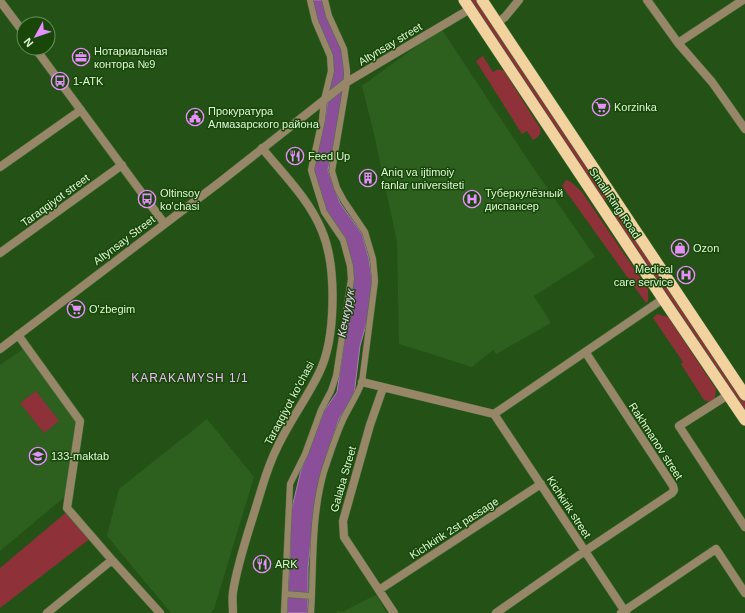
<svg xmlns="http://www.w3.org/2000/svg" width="745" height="613" viewBox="0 0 745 613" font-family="Arial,sans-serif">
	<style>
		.built { fill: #2d5f1e }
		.green { fill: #8e3138 }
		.water { fill: #8b4f9a; stroke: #a482ac }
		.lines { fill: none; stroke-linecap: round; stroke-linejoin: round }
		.pedestrian-casing { stroke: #457039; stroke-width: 7 }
		.minor-casing { stroke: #457039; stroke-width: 9 }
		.tertiary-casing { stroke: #457039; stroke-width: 9 }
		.trunk-casing { stroke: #457039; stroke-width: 12 }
		.pedestrian { stroke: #988669; stroke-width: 6 }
		.minor { stroke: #988669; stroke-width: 8 }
		.tertiary { stroke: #988669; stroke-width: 8 }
		.trunk { stroke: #f2d3a0; stroke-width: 11 }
		.labels { text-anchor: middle; stroke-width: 3; stroke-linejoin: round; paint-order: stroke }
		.street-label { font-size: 11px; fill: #def8d7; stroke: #184709 }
		.poi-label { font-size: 11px; fill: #def8d7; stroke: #184709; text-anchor: start }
		.water-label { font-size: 12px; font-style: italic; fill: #f1d1f9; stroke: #184709 }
		.neighbourhood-label { font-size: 12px; letter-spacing: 1px; fill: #edbbfa; stroke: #184709 }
	</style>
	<rect width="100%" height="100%" fill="#245216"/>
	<path class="built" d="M441 28 526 157 595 257 534 296 551 323 496 354 493 350 472 367 399 344 397 242 374 134 362 86Z
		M23 349 83 418 67 495 0 551V365Z
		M207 419 254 477 214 609 210 613H171L107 536 119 489Z
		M376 595 387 613H337V611L342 612Z"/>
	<path class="green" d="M471 0H476L608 199 604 201Z
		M483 56 493 72 498 69 504 71 540 128C542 134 538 137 533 140L527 131 522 134 476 61Z
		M566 180 571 182 582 192 648 289V301L646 303 562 186Z
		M617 212 745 402V410L613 214Z
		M657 314 668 317 716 389 715 399 709 402 704 400 681 364 683 362 653 318Z
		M36 391 59 421 44 433 20 403Z
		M69 510 91 538 0 608V568Z"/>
	<path class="water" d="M312 0H323L342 50 345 71 339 121 328 170 340 203 362 234 369 259 372 279 370 311 360 346 354 395 339 419 321 474 315 505 308 568V613H287L290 554 291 512 301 470 324 411 337 392 353 279 352 266 326 211 312 170 325 119 332 71Z"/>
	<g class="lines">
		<defs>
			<path id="pedestrian" d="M285 594 311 596
				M284 613 290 484 305 454 321 410 331 391 336 376 351 279 350 266 343 240 324 212 311 170 322 120 324 100 331 71 330 56 315 21 310 0
				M311 613C314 567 311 518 324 472 329 457 336 435 343 420 349 407 357 396 362 382L375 281 373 259 365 232 344 201 337 188 332 171 347 82V71L344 49 329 16 325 0"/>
			<path id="minor" d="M647 0 678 43 712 82 745 129
				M0 1 24 33
				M497 23 505 17 519 0
				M678 43 743 0
				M35 48 164 223
				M0 167 81 110
				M0 253 122 165
				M18 335 80 421 67 508 112 560 160 613
				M362 382 494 414 663 299
				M383 388 370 425 343 521 344 537 394 613
				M728 395 679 426 745 527
				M494 414 626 613
				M379 590 541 484
				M47 613 112 560
				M233 613C233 606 232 599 233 592 237 565 248 533 256 507 262 488 267 468 276 450 288 423 306 400 319 373 336 339 337 267 322 231 309 199 283 174 262 148
				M496 613 585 551 672 493 674 490 673 486 586 353
				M621 613 716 549 745 593"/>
			<path id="tertiary" d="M0 349 220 182 347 82 470 9"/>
			<path id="trunk" d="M464 0 663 299 745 420
				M482 0 745 395"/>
		</defs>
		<use href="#pedestrian" class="pedestrian-casing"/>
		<use href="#minor" class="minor-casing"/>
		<use href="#tertiary" class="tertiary-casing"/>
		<use href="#trunk" class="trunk-casing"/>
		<use href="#pedestrian" class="pedestrian"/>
		<use href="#minor" class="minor"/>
		<use href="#tertiary" class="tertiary"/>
		<use href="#trunk" class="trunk"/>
	</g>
	<defs>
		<symbol id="office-ring" viewBox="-11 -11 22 22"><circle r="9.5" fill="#184709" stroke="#e88eff" stroke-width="1.5"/><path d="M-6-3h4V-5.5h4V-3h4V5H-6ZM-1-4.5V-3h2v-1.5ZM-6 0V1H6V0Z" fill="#e88eff"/></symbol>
		<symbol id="bus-ring" viewBox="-11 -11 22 22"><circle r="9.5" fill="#184709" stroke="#e88eff" stroke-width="1.5"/><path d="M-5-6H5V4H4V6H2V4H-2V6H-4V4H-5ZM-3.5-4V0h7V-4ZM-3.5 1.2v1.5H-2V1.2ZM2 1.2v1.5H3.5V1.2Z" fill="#e88eff"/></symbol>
		<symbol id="supermarket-ring" viewBox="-11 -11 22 22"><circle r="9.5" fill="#184709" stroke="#e88eff" stroke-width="1.5"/><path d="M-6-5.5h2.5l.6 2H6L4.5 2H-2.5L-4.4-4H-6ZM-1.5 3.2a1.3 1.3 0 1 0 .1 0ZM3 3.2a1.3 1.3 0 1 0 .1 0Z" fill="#e88eff"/></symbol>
		<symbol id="civic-ring" viewBox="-11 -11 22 22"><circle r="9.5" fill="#184709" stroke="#e88eff" stroke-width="1.5"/><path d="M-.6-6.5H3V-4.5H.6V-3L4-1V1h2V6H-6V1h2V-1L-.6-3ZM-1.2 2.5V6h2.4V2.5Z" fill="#e88eff"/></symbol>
		<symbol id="restaurant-ring" viewBox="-11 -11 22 22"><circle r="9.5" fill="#184709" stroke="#e88eff" stroke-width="1.5"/><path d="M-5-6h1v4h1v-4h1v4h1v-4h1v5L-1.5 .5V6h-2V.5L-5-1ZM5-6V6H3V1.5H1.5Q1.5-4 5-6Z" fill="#e88eff"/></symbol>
		<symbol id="building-ring" viewBox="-11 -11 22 22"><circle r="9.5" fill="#184709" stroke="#e88eff" stroke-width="1.5"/><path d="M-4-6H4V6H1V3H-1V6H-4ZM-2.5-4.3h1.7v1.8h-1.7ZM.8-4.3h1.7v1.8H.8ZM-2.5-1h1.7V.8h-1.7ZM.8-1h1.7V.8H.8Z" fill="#e88eff"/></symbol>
		<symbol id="hospital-ring" viewBox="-11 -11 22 22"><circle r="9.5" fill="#184709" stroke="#e88eff" stroke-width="1.5"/><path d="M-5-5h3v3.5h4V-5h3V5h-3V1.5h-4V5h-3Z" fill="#e88eff"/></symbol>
		<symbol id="shop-ring" viewBox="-11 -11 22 22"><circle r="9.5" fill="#184709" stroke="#e88eff" stroke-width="1.5"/><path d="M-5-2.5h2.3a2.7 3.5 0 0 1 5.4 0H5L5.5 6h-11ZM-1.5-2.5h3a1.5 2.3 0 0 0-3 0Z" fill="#e88eff"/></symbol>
		<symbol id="school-ring" viewBox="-11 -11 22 22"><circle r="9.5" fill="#184709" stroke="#e88eff" stroke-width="1.5"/><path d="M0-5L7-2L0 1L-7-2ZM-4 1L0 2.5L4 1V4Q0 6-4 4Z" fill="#e88eff"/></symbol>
	</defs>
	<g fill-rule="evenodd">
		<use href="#office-ring" x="71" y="47" width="20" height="20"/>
		<use href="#bus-ring" x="50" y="71" width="20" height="20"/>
		<use href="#supermarket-ring" x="591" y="97" width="20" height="20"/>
		<use href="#civic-ring" x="185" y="107" width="20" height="20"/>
		<use href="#restaurant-ring" x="285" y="146" width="20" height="20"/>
		<use href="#building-ring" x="358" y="168" width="20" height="20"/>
		<use href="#bus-ring" x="137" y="189" width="20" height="20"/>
		<use href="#hospital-ring" x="462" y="189" width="20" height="20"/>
		<use href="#shop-ring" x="670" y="238" width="20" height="20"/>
		<use href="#hospital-ring" x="676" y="265" width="20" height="20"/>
		<use href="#supermarket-ring" x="66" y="299" width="20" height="20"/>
		<use href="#school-ring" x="28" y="446" width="20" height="20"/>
		<use href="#restaurant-ring" x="252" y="554" width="20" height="20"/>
	</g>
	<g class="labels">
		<g class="street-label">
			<text transform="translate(390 44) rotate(-31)" y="4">Altynsay street</text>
			<text transform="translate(55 200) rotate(-36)" y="4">Taraqqiyot street</text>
			<text transform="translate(615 203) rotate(56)" y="4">Small Ring Road</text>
			<text transform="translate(124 240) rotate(-37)" y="4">Altynsay Street</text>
			<text transform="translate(289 403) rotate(-62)" y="4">Taraqqiyot ko'chasi</text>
			<text transform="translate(656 441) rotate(57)" y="4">Rakhmanov street</text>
			<text transform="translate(343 479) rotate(-74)" y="4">Galaba Street</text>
			<text transform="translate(569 507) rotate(57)" y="4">Kichkirik street</text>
			<text transform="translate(454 528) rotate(-33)" y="4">Kichkirik 2st passage</text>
		</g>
		<g class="poi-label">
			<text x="94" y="55">Нотариальная<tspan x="94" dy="13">контора №9</tspan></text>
			<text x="73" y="85">1-ATK</text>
			<text x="614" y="111">Korzinka</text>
			<text x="208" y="115">Прокуратура<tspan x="208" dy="13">Алмазарского района</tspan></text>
			<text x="308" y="160">Feed Up</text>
			<text x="381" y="176">Aniq va ijtimoiy<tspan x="381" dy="13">fanlar universiteti</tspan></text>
			<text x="160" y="197">Oltinsoy<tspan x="160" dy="13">ko'chasi</tspan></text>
			<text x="485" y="197">Туберкулёзный<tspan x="485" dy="13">диспансер</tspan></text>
			<text x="693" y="252">Ozon</text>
			<text x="673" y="273" text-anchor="end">Medical<tspan x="673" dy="13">care service</tspan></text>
			<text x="89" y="313">O'zbegim</text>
			<text x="51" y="460">133-maktab</text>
			<text x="275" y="568">ARK</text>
		</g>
		<g class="water-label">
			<text transform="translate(346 313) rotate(-79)" y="4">Кечкурук</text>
		</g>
		<g class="neighbourhood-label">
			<text x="190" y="382">KARAKAMYSH 1/1</text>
		</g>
	</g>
	<g transform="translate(36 36) rotate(230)"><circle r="19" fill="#184709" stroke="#678e5b"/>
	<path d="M0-3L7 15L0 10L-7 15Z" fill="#e88eff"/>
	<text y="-6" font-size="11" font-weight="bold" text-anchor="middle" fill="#def8d7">N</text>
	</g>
</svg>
